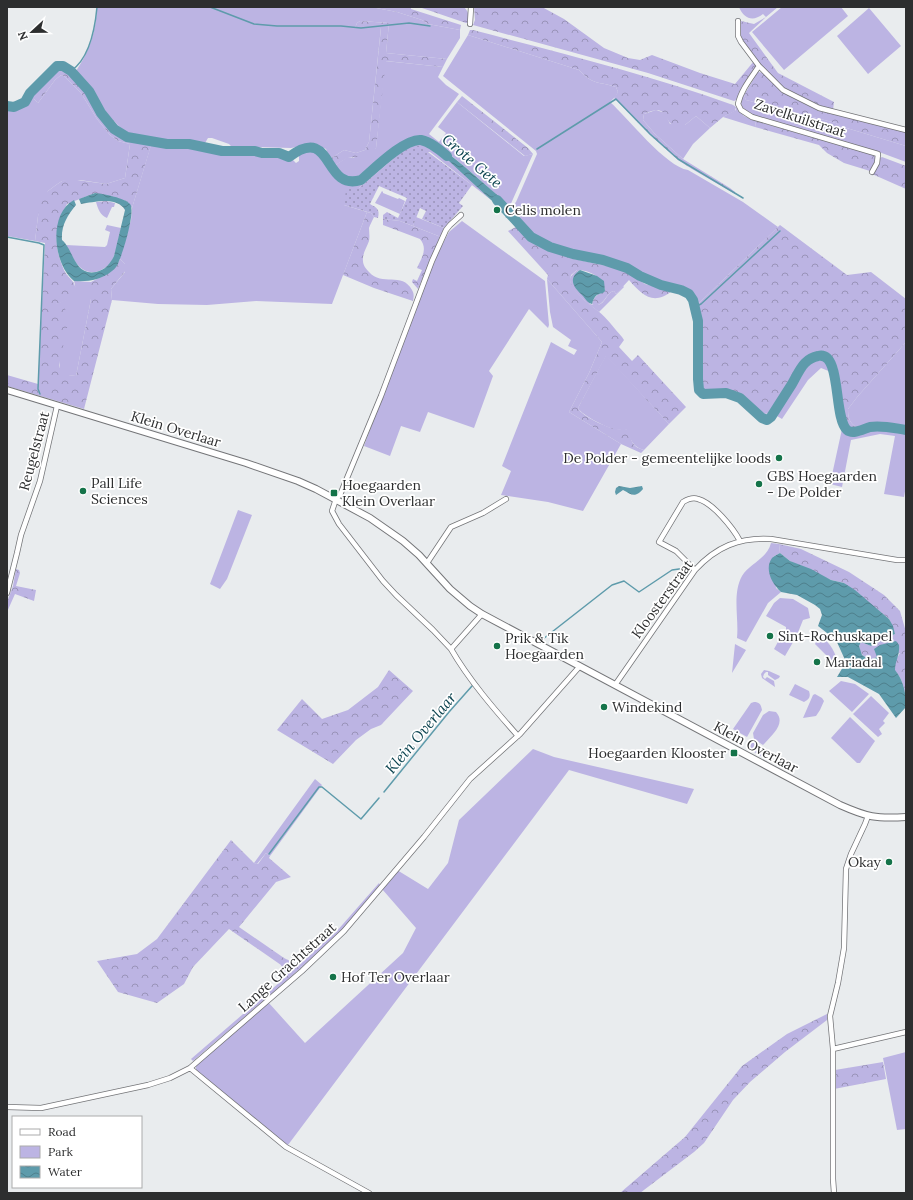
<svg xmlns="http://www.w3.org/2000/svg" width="913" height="1200" viewBox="0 0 913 1200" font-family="Lora,serif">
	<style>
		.green { fill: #bcb4e3 }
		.forest { fill: url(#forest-crowns) }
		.garden { fill: url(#garden-dots) }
		.water { fill: url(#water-waves) }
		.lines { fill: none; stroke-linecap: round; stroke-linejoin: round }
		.stream { stroke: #5e9bab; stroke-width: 1.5 }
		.river { stroke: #5e9bab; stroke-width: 10 }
		.minor-casing { stroke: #747578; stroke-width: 6 }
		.secondary-casing { stroke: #747578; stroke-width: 8 }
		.minor { stroke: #fff; stroke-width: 4.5 }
		.secondary { stroke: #fff; stroke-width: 6 }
		.poi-dot { fill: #147349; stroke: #fff; stroke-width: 1.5 }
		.labels { text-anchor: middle; stroke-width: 3.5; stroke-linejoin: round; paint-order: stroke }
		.street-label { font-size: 14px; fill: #2d2e2f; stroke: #fff }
		.poi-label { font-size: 14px; fill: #2d2e2f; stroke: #fff; text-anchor: start }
		.water-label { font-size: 15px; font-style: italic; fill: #0c4450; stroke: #fff }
	</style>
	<defs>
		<pattern id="forest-crowns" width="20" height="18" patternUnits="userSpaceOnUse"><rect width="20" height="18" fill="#bcb4e3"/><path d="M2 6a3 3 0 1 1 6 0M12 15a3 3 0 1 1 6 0" fill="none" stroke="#9993b8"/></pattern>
		<pattern id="garden-dots" width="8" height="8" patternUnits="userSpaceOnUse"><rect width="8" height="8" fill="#bcb4e3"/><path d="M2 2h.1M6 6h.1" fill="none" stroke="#9993b8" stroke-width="1.8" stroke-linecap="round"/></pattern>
		<pattern id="water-waves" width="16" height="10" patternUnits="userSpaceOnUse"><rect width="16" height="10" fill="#5e9bab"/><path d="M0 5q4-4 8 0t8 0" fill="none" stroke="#4e7f8c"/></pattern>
	</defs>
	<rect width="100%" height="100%" fill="#e9ecee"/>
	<path class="green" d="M97 7H371L397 12 422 20 428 24 460 30V38L447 59 386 53 389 23 360 21 357 23 355 28 381 27 369 142 365 150 356 153 344 150 330 159 326 149 317 145 311 144 291 148 256 147 234 149 229 144 212 138H208L205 143 153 139 125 132 108 115 89 86 76 71C90 50 96 32 97 7Z
		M739 7H778L766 17 763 14C753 22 744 19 739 7Z
		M782 7H841L848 16 784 70 752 32Z
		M869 8 901 46 868 74 837 36Z
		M468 35 579 70C594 86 598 81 616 87L618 92 616 96 610 102C628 118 666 167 688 170L743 202 778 227 698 304 691 293 682 288 668 283 651 280 636 270 619 262 576 252 546 243 530 232 509 210 516 202 537 154 536 151 443 76Z
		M385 61 443 67 438 77 446 85 459 94 429 134 439 142 446 133 438 127 457 102 524 156 533 154 509 208 507 209 502 204V200C485 184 467 168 448 153 442 148 434 140 425 138 416 135 403 142 396 146L358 179C347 181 340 175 334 166L346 158H353L376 148Z
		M61 75 64 76 81 93 97 119 110 135 118 141 130 144 125 178 106 184 80 180 62 181 56 185 48 191 38 216 35 241 7 236V109C17 110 24 107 30 99H34L38 103 55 80Z
		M744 95 746 100 836 123 840 126 906 146V162L879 152 750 114C742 109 738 104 744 95Z
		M736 107 744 116 756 121 755 127 723 117 736 110Z
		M656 110 665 113 670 124 685 125 696 116 710 128 693 144 683 159 655 134 643 120 644 114Z
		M420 143C445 149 472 183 491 200L430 152 400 153 359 188 344 205 367 212 332 304 256 301 207 305 158 304 112 300 111 289 125 272V264L120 259V257L131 220 132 208 151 145 174 147H192L226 155 254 153 262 155H275L293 160 296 163 299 161V155L300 153 312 151 319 152C326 161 330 173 339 180 361 198 388 155 405 146 410 144 415 143 420 143Z
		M382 191 383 192V193L398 199 399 198 405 201 400 214 375 203Z
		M416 217 444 228 441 237 413 226Z
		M462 221 545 281 549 325 548 328 529 309 489 371 493 376 474 428 428 412 420 432 401 426 390 456 364 446 413 313 439 251 449 232Z
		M107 225 121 228C118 239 117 253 111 262 108 266 104 269 99 271 81 277 73 259 66 245L105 247 107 245 110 232 105 230Z
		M577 270H580L577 272 590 304C604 308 603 299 611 292L614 291 616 294 623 286 624 287 599 312C592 306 570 292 570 280 570 276 574 273 577 270Z
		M547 279 602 342 589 373 569 412 621 444 583 511 548 502 501 495 511 471 502 466 551 342 574 355 577 350 568 346 571 340 553 327 550 312Z
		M74 281 91 282V299L76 376 64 375 60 371 55 304C66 301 79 295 74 281Z
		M906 342V428L880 423 854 429 855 426C849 422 848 416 848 409L858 396Z
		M606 355 669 424 644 450C631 446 632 440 626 429 623 429 619 430 616 430 608 428 581 415 578 408Z
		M818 358C826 359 828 365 831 372L821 368 808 380 782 419 777 416 805 370 811 363Z
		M876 428 906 433V486L904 497 884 494 895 436 880 434 851 440 842 487 830 484 842 429 852 436Z
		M238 510 252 515 227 579 220 589 210 584Z
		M771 543 779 544 780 553 773 557 776 588 781 592 768 603 746 642 737 638C739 618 732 594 742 576 750 563 767 559 771 543Z
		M780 598 793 599 808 608 810 618 803 620 797 635C791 636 789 634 786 630V627L766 616 774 603Z
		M784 631 788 636 796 637 785 656 774 649Z
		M822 637C830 643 838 655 837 666L815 644 818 638Z
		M735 644 746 650 732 673Z
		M764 670 769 671 780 676 779 678 775 680 768 675V672H766L764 674 763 677 765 679 767 677 774 681 775 687 762 678 761 674Z
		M841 681 855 684 869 694 852 712 829 691Z
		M795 684 809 691C811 697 809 699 804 702L789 695Z
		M815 694 822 698 824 701 820 710 816 716 803 718 813 695Z
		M871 696 889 713 883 721 885 723 879 729 882 734 878 737 853 714Z
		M754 702C759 702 761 704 762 710L747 737 733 729 751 703Z
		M769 711 776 712C786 723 773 734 765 743L763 745 754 739 753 733 763 715Z
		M850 717 875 741 860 763H857L831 738Z
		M749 743H754L764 751 761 756 746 747 747 744Z
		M533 749 554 757 694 789 687 804 569 770 288 1145 273 1135 196 1070V1065L268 1002 305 1043 403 953 416 928 382 889 397 870 428 889 448 863 459 820Z
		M315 779 322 785 270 856 266 853 257 864 254 863Z
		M379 883 380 885 339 934 302 967 298 965 336 932Z
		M279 983 282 985 193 1061 191 1059Z
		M906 1052V1129L897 1130 883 1058Z"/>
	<path class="forest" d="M371 7H411V9L461 25 460 30 428 24 422 20 397 12Z
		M419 7 440 8 464 7C469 12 469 15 468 23H466Z
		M474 7H542L564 19 604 48 628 58 640 60 652 55 700 73 735 84 754 61 757 65 736 100 734 101 648 73 473 25 475 20Z
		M766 17 749 33 778 73 834 102 833 110C817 106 791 95 779 84 764 72 753 54 741 38L740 33 741 21 754 24Z
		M360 21 389 23 386 53 447 59 443 67 386 61 376 148C367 156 359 157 348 158 344 159 338 164 334 166L330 159 344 150 356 153 365 150 369 142 381 28H355L357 23Z
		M470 30H473C560 53 648 74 733 105L736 107 735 111 723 117 710 128 696 116 685 125 676 128C661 119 669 103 644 114L643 120 655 134 683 159 730 188 735 192V194L692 169 678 160 650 135 614 98 618 92 616 87C598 81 594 86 579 70L468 35Z
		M67 65 71 66 89 86 108 115 125 132 153 139 132 208 126 201 95 193 67 204C55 227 53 245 64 270 68 279 75 279 76 291 72 299 64 302 56 304L64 306 69 319 59 365C61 375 67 375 76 376L91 299V282C103 276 114 271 120 259L125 264 127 269 111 289 112 300 84 409 7 386V375L38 384 45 243 35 241 38 216 42 199 48 191 56 185 62 181 70 179 106 184 125 178 130 144 118 141 110 135 97 119 81 93 64 76 61 75 55 80 38 103 34 99H30L37 88 56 71 59 69 64 70Z
		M758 72 764 73 778 88 823 111 906 131V146L840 126 836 123 746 100 744 95Z
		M462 96 528 148 533 154 525 156 457 102Z
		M756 121 874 155 876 160 870 171 844 163 827 153 819 145 755 127Z
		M882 157 906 166V189L872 174 880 158Z
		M106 201 115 203 114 207H112L107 218C100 215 98 209 96 202Z
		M367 212 371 213 374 217C372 221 370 225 369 228 369 232 370 236 369 241 367 247 362 254 363 261 363 265 366 269 369 272 382 287 402 271 412 290 414 293 414 297 413 301L374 288 343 275Z
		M383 219 400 221 441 237 418 289 412 282 413 279 417 281 422 270 417 268C422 257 428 249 420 239L383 225Z
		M780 225 847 275 871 272 906 299V342L858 396 848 409C848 416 849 422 855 426L854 429 849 427 844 422 837 366C829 349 816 350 803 361L771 413 764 414 741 394 728 391 702 390 701 357 702 337 698 304Z
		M516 227 534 244 574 259 622 269 645 284 672 291C653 306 642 295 629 280L616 294 614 291 611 292C605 297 604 304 595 306L592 304C594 296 598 294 605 291 604 277 589 270 577 270L571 275 570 281C575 295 587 302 598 311 607 318 614 328 622 337L624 340 619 347 632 361 638 355 686 407 669 424 606 356 578 408C581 416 608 428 616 429 621 430 624 428 629 430 632 442 631 446 644 450L641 453 621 444 569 412 589 373 602 342 547 279 548 275 508 231Z
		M779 544 801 549 849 572 884 595 900 611 906 632V703C904 690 904 680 895 671V661L900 653 877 657 870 660C863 656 860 654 859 646L861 642 871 646 879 641 895 634 889 619 844 583 831 580 797 565 790 561 780 553Z
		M16 569 19 570 20 573 16 586 36 590 34 601 15 594 7 612V602L13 586Z
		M389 670 413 691 381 725 371 729 356 740 333 764 277 730 302 699 322 719 348 710 378 687Z
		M231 840 254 863 258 864 266 853 270 856 269 858 291 877 276 882 239 927 284 958 302 967 282 985 279 983 284 974 281 965 229 929 193 967 184 984 157 1003 118 992 97 961 137 954 157 939Z
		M827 1014V1020L785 1052 750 1082 733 1100 704 1143 694 1152 640 1193H620L685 1137 742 1066 787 1034Z
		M883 1062 886 1079 834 1089 835 1070Z"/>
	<path class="garden" d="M414 146H420L472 185 459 203 463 206 444 228 422 219 426 211 420 208 413 226 400 221 383 219V215L387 212 398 218 407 198 379 186 370 204C377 208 380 209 378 218L374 217 371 213 344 205 346 189 359 188 400 153Z"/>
	<path class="water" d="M438 145 465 167 503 200 502 204 507 209 504 212 449 161 437 151Z
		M95 193C104 194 125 198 130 204 136 210 123 253 119 261 118 265 115 269 112 271 101 280 88 282 74 281 53 264 48 214 74 200L76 205C67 216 61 226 62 240 74 250 74 276 96 272 105 270 110 264 114 256L125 210C117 196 94 202 81 204L79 199Z
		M509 210 530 232 524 236 508 218 505 217 507 216 506 214Z
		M580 270 597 276 604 281 605 291 603 293C596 294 594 297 592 304 588 303 586 300 583 296 574 288 567 279 580 270Z
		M619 486 630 488 642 486 643 489C635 498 632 495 623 490L616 495 615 492 616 488Z
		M780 553 790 561 811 569 831 580 844 583 855 590 889 619 893 626 895 634 879 641 871 646 861 642 859 646 862 655 870 660 877 657 874 649 880 645 896 641 899 645C900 655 895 661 895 670 904 681 906 694 906 707L896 718 879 694 848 677H837L846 662 836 640 818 626 822 615 820 609 815 605 797 595 781 592C772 584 764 569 772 558 774 556 778 554 780 553Z"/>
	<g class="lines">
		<path class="stream" d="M210 7 254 24 277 26H341L361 28 409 23 430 26
			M71 71C90 58 95 29 97 7
			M537 149 616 99 650 134 678 159 743 198
			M7 237 39 243 44 245 38 389 40 394
			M695 307 701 304 780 231
			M543 639 612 585 624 581 639 592 672 570 686 568
			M384 792 449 712 472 686
			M269 854 319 787H322L361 819 379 798"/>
		<path class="river" d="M7 106 14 107 25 102 30 93 57 66H63L71 71 89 91 101 113 114 129 127 137 167 144H189L222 151H255L262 153H279L289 157C334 123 322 192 361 180 374 169 405 138 421 140 431 142 440 150 447 156
			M497 200 531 237 550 247 573 254 603 260 627 268 640 276 661 285 681 290 689 294 693 300 698 321V379L699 390 703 394 726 393 740 398 762 418 767 420 771 417C778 406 785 395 792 384 796 377 800 368 805 363 809 359 813 357 818 356 842 350 833 418 847 430 853 435 863 429 870 427 882 425 893 428 906 430"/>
		<defs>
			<path id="minor" d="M738 21V36L741 42 759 66 783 90 819 108 906 130
				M470 24 471 7
				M759 66C751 78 741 90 738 104L741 110 752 117 878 154 877 163 872 172
				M427 563 451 527 483 513 506 499
				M695 570 676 551 659 542 683 502C688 499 693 497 698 499 713 503 733 528 740 541
				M7 593 17 553 21 535 40 481 57 406
				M482 614 451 649C469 680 494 709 518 736
				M451 649 433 630 396 595 383 581 339 524 332 511 336 499 340 495 381 396 432 261 446 230 450 225 461 215
				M615 685 695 570C716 547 739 537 771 539L897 560H906
				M833 1049 906 1032
				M190 1068 286 1147 369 1193
				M7 1107 41 1108 148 1085 170 1078 190 1068 302 971 344 931 424 837 470 779 520 734 580 666
				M834 1193 833 1179V1049L830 1016 838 983 844 948 846 869 851 854 865 824 868 816"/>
			<path id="secondary" d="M7 390 246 463 298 481 316 489 370 518 403 541 419 555 450 589 470 606 482 614 840 805C867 817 876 819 906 817"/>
		</defs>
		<use href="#minor" class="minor-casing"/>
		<use href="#secondary" class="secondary-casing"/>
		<use href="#minor" class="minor"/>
		<use href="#secondary" class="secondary"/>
	</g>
	<g class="poi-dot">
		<circle cx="497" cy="210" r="4"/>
		<circle cx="779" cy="458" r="4"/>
		<circle cx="759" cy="484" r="4"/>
		<circle cx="83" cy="491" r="4"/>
		<rect x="330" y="489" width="8" height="8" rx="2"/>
		<circle cx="770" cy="636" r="4"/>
		<circle cx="497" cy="646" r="4"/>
		<circle cx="817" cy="662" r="4"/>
		<circle cx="604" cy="707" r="4"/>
		<rect x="730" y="749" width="8" height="8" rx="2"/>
		<circle cx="889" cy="862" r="4"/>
		<circle cx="333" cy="977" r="4"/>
	</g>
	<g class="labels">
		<g class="street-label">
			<text transform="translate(800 118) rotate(18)" y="5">Zavelkuilstraat</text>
			<text transform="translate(176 429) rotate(17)" y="5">Klein Overlaar</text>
			<text transform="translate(34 451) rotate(-75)" y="5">Reugelstraat</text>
			<text transform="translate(662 599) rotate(-54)" y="5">Kloosterstraat</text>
			<text transform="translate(756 747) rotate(28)" y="5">Klein Overlaar</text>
			<text transform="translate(287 967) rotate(-42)" y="5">Lange Grachtstraat</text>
		</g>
		<g class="poi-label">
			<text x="505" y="215">Celis molen</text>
			<text x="771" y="463" text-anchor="end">De Polder - gemeentelijke loods</text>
			<text x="767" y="481">GBS Hoegaarden<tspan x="767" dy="16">- De Polder</tspan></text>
			<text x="91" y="488">Pall Life<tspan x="91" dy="16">Sciences</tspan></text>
			<text x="342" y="490">Hoegaarden<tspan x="342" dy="16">Klein Overlaar</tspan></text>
			<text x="778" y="641">Sint-Rochuskapel</text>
			<text x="505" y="643">Prik &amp; Tik<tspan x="505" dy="16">Hoegaarden</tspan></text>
			<text x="825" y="667">Mariadal</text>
			<text x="612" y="712">Windekind</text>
			<text x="726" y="758" text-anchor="end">Hoegaarden Klooster</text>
			<text x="881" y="867" text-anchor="end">Okay</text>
			<text x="341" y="982">Hof Ter Overlaar</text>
		</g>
		<g class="water-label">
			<text transform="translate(472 161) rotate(41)" y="5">Grote Gete</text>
			<text transform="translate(421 733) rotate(-50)" y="5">Klein Overlaar</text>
		</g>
	</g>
	<rect width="913" height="1200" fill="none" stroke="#2d2e2f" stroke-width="16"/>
	<rect x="12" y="1116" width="130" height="72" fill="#ffffff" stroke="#ababac"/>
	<rect x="20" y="1129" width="20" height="6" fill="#ffffff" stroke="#ababac"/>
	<text x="48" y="1136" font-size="12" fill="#2d2e2f">Road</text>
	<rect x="20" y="1146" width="20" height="12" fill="#bcb4e3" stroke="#ababac"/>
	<text x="48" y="1156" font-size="12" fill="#2d2e2f">Park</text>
	<rect x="20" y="1166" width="20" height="12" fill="url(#water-waves)" stroke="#ababac"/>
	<text x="48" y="1176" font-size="12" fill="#2d2e2f">Water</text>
	<g transform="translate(32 32) rotate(248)" stroke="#ffffff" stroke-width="3" paint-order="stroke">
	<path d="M0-3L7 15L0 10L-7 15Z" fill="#2d2e2f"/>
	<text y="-6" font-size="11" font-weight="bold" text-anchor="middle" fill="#2d2e2f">N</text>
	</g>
</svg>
